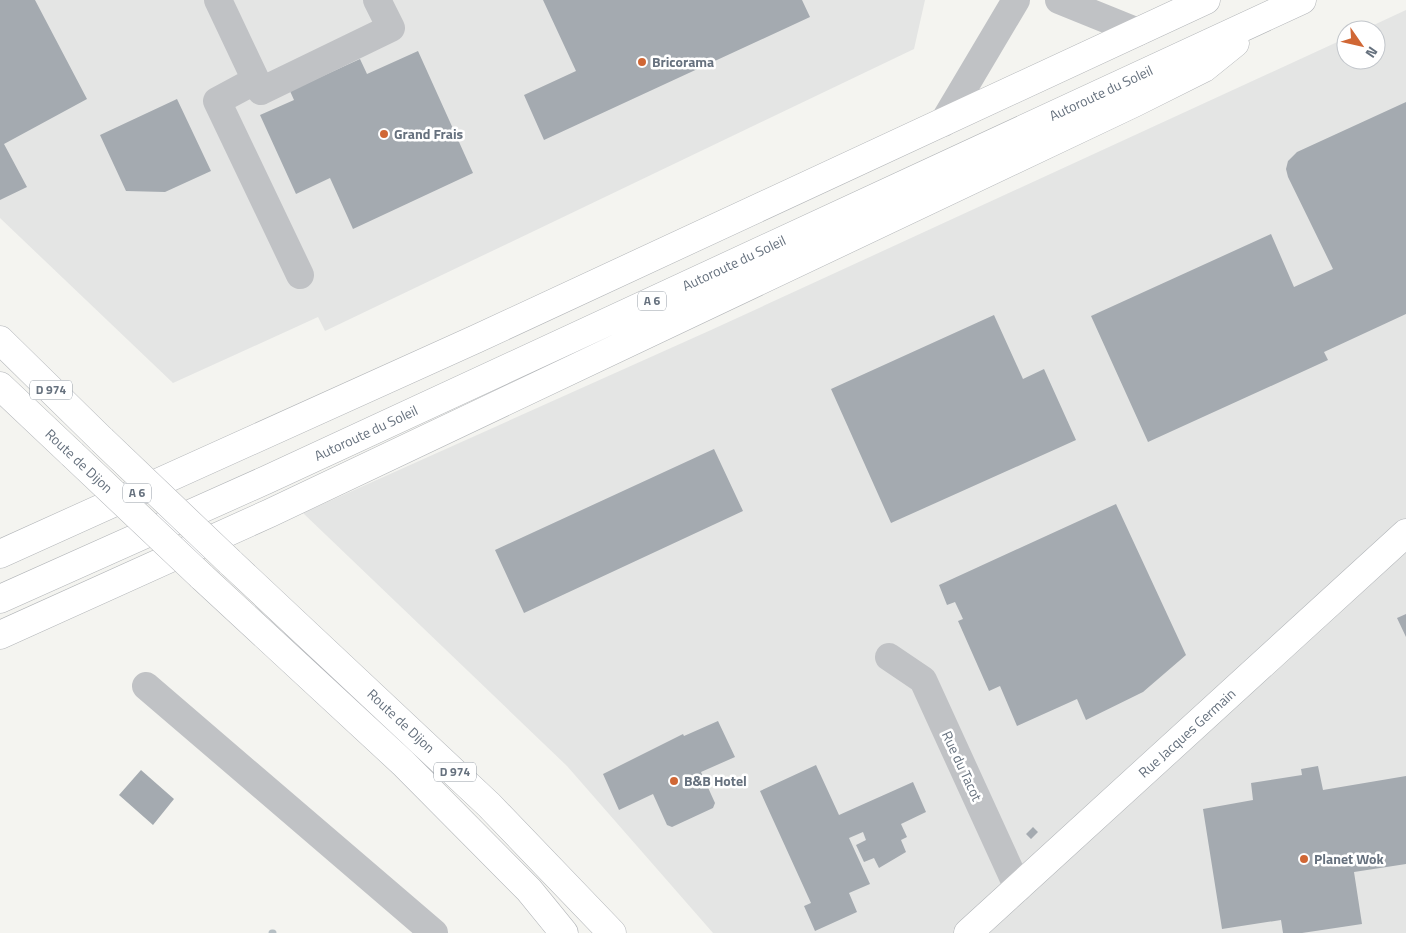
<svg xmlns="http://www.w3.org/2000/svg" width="1406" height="933" viewBox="0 0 1406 933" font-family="'Titillium Web',sans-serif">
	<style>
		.built { fill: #e4e5e4 }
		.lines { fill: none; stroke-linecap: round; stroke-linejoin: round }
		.stream { stroke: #b6bfc4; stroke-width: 7 }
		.building { fill: #a4aab0 }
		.major-casing { stroke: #b1b4b8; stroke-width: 29 }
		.highway-casing { stroke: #b2b5b8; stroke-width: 29 }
		.minor { stroke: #c0c2c5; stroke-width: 28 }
		.major { stroke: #fff; stroke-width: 28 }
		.highway { stroke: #fff; stroke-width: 28 }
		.major-bridge-casing { stroke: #b1b4b8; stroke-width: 29; stroke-linecap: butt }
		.major-bridge { stroke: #fff; stroke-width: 28 }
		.poi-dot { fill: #d06735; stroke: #fff; stroke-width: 2 }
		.labels { text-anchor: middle; stroke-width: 5; stroke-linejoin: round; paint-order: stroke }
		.shield { fill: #fff; stroke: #949ca5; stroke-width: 1 }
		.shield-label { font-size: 12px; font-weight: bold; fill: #66717e }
		.poi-label { font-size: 14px; font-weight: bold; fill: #66717e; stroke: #fff; text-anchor: start }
		.street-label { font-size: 14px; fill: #66717e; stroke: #fff }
	</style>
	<rect width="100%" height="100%" fill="#f4f4f0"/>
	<path class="built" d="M0 0H925L914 49 325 331 318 317 173 383 0 218Z
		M1406 10V933H713L567 766 303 513 711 330 1346 38V60H1376V30H1363Z"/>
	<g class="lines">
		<path class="stream" d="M272 933H273"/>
	</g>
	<path class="building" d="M0 0H35L87 99 4 144 27 187 0 200Z
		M543 0H802L810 17 544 140 524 95 576 71Z
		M418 51 473 173 353 229 330 178 296 194 260 115 294 100 290 91 360 59 367 74Z
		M177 99 211 171 165 192 126 191 100 135Z
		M1406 102V314L1324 352 1328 360 1148 442 1091 316 1271 234 1294 287 1333 269 1288 177 1286 169 1288 161 1297 152Z
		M994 315 1023 379 1044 369 1076 440 891 523 831 389Z
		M714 449 743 511 524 613 495 550Z
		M1116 504 1186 655 1143 692 1086 720 1077 699 1017 726 1000 686 989 691 958 621 963 619 955 602 947 605 939 585Z
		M1406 614V637L1397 618Z
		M718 721 735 757 701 772 715 803 713 808 672 827 667 825 653 794 619 810 603 774 683 734 684 736Z
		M816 765 839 815 913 782 926 812 901 824 907 837 901 840 906 852 879 868 874 858 864 862 856 845 866 840 863 832 849 838 870 884 849 893 857 912 815 931 804 906 811 903 760 791Z
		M1318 766 1323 790 1406 776V864L1354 872 1362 924 1302 933H1283L1281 920 1222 929 1203 809 1253 800 1251 783 1302 775 1301 769Z
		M141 770 174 799 153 825 119 795Z
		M1033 827 1038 832 1031 839 1026 834Z"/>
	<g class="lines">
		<defs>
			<path id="major" d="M0 340 102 440
				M0 386 72 454
				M230 562 489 805 612 933
				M201 576 403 763 529 890 564 933
				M968 933 1406 533"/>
			<path id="highway" d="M0 554 476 339 1206 0
				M0 599 266 480 1302 0
				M0 635 270 513 1134 103 1204 68 1235 43"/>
		</defs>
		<use href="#major" class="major-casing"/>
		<use href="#highway" class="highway-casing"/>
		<path class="minor" d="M218 0 261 91 391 28 377 0
			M1059 0 1138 32
			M256 80 217 101 300 275
			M943 123 1016 0
			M889 657 923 680 1018 888
			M146 686 434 933"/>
		<use href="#major" class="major"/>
		<use href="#highway" class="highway"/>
		<defs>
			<path id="major-bridge" d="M102 440 230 562
				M72 454 201 576"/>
		</defs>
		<use href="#major-bridge" class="major-bridge-casing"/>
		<use href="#major-bridge" class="major-bridge"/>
	</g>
	<g class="poi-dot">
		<circle cx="642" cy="62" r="5"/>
		<circle cx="384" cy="134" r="5"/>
		<circle cx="674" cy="781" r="5"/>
		<circle cx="1304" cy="859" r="5"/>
	</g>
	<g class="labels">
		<g class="shield">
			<rect x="638" y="291.5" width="28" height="19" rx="4"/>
			<rect x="30" y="380.5" width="42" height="19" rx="4"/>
			<rect x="123" y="483.5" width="28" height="19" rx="4"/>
			<rect x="434" y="762.5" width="42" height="19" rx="4"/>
		</g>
		<g class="shield-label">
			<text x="652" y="305">A 6</text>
			<text x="51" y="394">D 974</text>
			<text x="137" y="497">A 6</text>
			<text x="455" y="776">D 974</text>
		</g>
		<g class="poi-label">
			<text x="652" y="67">Bricorama</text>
			<text x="394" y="139">Grand Frais</text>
			<text x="684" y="786">B&amp;B Hotel</text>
			<text x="1314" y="864">Planet Wok</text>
		</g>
		<g class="street-label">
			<text transform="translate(1101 93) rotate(-25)" y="5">Autoroute du Soleil</text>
			<text transform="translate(734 263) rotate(-25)" y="5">Autoroute du Soleil</text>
			<text transform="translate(366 433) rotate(-25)" y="5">Autoroute du Soleil</text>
			<text transform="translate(79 461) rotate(43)" y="5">Route de Dijon</text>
			<text transform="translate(401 721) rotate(43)" y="5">Route de Dijon</text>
			<text transform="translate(1187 733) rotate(-42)" y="5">Rue Jacques Germain</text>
			<text transform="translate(962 766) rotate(65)" y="5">Rue du Tacot</text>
		</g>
	</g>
	<g transform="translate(1361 45) rotate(124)"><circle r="24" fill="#ffffff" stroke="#c2c6cb"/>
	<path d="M0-4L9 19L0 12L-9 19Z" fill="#d06735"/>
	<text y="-8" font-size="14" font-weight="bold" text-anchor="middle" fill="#66717e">N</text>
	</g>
</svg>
